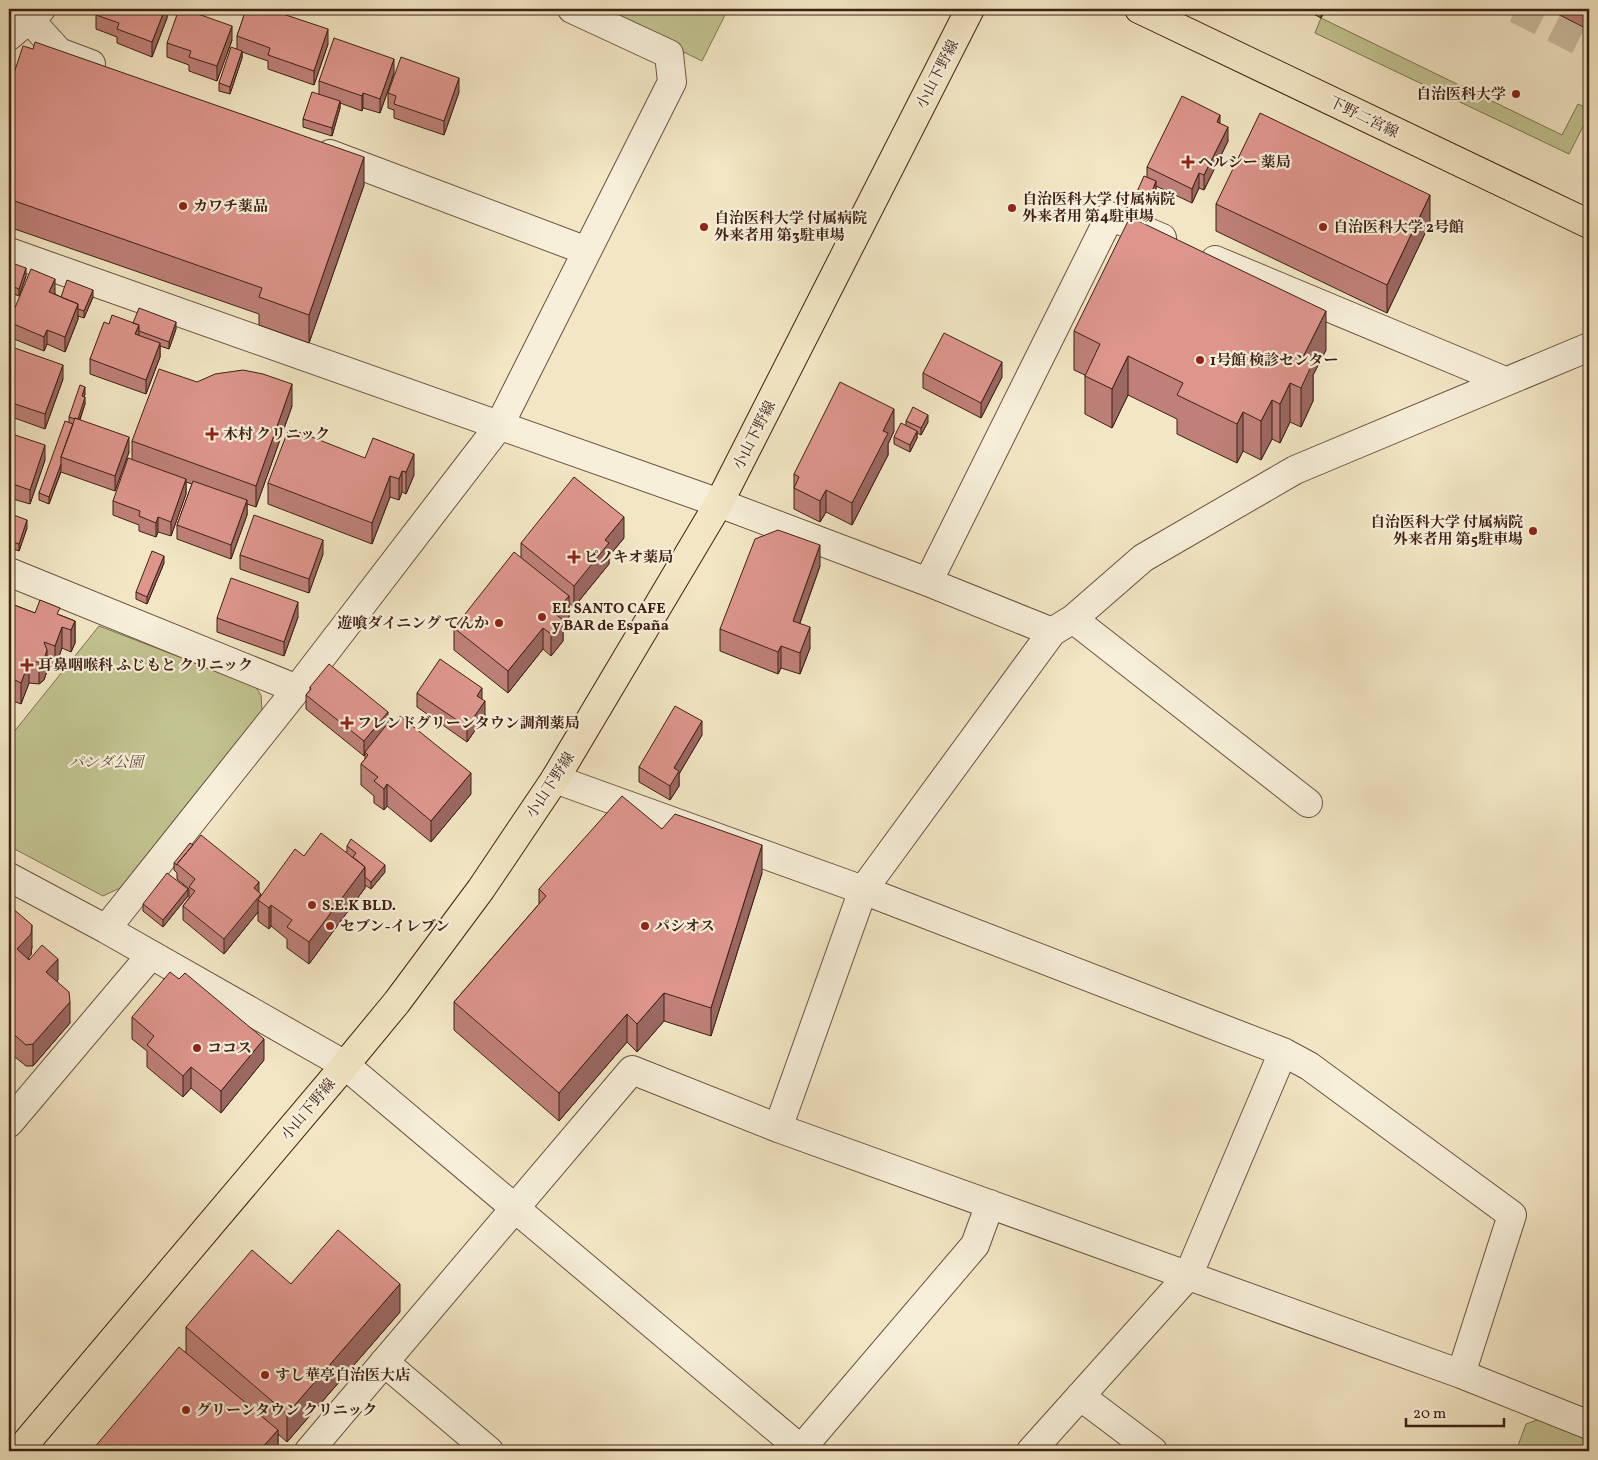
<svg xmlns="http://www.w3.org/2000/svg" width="1598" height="1460" viewBox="0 0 1598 1460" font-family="Vollkorn,'Noto Serif JP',serif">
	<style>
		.green { fill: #c1c390; stroke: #807252 }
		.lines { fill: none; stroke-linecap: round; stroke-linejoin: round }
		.minor-tunnel { stroke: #cebea1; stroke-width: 28; stroke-dasharray: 28 14; stroke-linecap: butt }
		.minor-casing { stroke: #6b5241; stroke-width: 30 }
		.major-casing { stroke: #3e2015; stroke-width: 30 }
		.minor { stroke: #f7efd9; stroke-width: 28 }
		.major { stroke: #f2e6c4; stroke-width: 28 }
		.wall { fill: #be8078; stroke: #3e2015 }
		.shaded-wall { fill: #9b6862; stroke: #3e2015 }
		.building { fill: #dd958c; stroke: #3e2015 }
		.poi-dot { fill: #8f2418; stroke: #f7efd9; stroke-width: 2 }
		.labels { text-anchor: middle; stroke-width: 4.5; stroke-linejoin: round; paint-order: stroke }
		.street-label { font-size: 15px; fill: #3e2015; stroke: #f7efd9 }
		.poi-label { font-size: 15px; font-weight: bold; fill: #3e2015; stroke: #f7efd9; text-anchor: start }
		.park-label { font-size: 15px; font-style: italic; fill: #65513a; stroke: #f7efd9 }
	</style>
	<rect width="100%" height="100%" fill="#f2e6c4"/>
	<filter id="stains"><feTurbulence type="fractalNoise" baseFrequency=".004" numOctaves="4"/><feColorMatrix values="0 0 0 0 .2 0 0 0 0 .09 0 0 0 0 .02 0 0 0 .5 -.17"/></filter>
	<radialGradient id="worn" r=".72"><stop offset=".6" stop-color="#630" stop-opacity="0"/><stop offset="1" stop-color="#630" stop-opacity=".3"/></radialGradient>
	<path class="green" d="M608 9H728L702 61 606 14Z
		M1321 18 1562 135 1578 104 1589 109V115L1569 154 1315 33Z
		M99 626 255 686 261 695 262 710 120 888 103 896 9 846V738Z
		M1540 1419 1589 1438V1451H1516L1526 1424Z"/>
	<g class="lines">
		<path class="minor-tunnel" d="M1516 9 1589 46"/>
		<defs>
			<path id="minor" d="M29 19 59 52 91 64
				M9 36 41 9
				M330 154 587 251
				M9 252 719 503 928 582 1052 632
				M1215 260 1505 381
				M9 572 297 689
				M928 582 1110 216 1162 238
				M1073 619 1308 803
				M555 779 863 890 1283 1052 1309 1066 1512 1215 1461 1374
				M9 877 106 929 345 1065 803 1451
				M106 929 297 689 499 426 672 82 669 54 572 9
				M9 1123 151 955
				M778 1128 863 890 1052 632 1073 619 1143 558 1295 470 1589 347
				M384 1362 489 1451
				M1080 1396 1153 1451
				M801 1449 975 1245 990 1204
				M309 1451 632 1070 778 1128 1461 1374 1589 1425
				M1031 1451 1188 1276 1283 1052"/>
			<path id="major" d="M1139 9 1589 224
				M19 1451 345 1065 397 1002 481 889 555 779 719 503 970 9"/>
		</defs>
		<use href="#minor" class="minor-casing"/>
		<use href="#major" class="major-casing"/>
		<use href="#minor" class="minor"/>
		<use href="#major" class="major"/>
	</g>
	<path class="wall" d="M98 9H178L176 15 167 12V18L152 57 117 43V37L96 29V15Z
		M237 9H268L328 44 314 85 268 69V61L242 52V58L230 94 219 91V83L237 49V36L245 13Z
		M1277 9H1287L1285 13Z
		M1304 9H1326L1321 18Z
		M1548 9H1589V30Z
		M232 40 217 81 189 71V65L167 57V43Z
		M394 73 380 113 363 108 362 111 340 103V108L332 136 303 127V119L319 94V81Z
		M9 88 364 185 309 343 259 325V314L9 227Z
		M459 92 444 135 394 118V110L388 108V93Z
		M1220 123 1228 141 1204 190 1199 188 1192 203 1156 186V189L1149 206 1136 201V194L1147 177V167Z
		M1216 204 1430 223 1387 313 1216 231Z
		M9 262 26 276 19 296 14 294V302L9 316Z
		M55 293V294L61 297H93L84 318 78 316V319L65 352 47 344 44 351 9 337V322Z
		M133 323 176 329 169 349 160 346V357L146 394 90 374V359L109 324Z
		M1074 331 1326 350 1313 375V401L1301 427 1290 422 1280 443 1272 439 1261 460 1243 451 1237 463 1177 434V419L1128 395 1112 428 1085 414V375L1074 370Z
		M9 346 63 379 45 429 9 416Z
		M923 373 1002 377 981 418 923 388Z
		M197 382 292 406 256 507 247 504V515L231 559 177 539V525L192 484 186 482V494L171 536 158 532 156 537 139 531V525L113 515V501L132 460V441Z
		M85 394 84 397 85 404 80 420 129 452 115 491 61 472 49 504 39 500V493L69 423V417Z
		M906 421 928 422 921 435 917 433V438L910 452 894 444V437L906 425Z
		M894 431 888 444V455L852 525 826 512 820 522 794 509V474Z
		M9 433 45 460 30 504 13 499 10 505H9Z
		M365 458 414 475 406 494 402 492 399 500 390 497 372 544 268 504V483Z
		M9 519 27 528 19 551 9 547Z
		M624 538 609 556V564L574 607 569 603V617L563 625V641L551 656 543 649 508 693 454 650V628L521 558V543Z
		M323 554 309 593 240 569V555Z
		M164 563 147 604 136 599V592Z
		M820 566 800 623 810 648 800 674 781 668 778 674 720 651V629Z
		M9 603 35 613 60 615 75 621V643L71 652 62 648 55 667 47 665V671L44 680 39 684 29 683 21 704 13 701Z
		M298 617 284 656 217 632V618Z
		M310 687 388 724 471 794 431 842 387 806 384 810 374 803V796L361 785V764L365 759V754L364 756 306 709V695L310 690Z
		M417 693 482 700 485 716 467 742 417 707Z
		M702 735 679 774V786L670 800 639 782V767Z
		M662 829 762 873 711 1036 664 1021 637 1052 627 1042 559 1121 454 1030V1002L539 904V889Z
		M347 846 385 872 371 889 365 885V888L309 964 287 948V939L271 926 269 929 258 921V912L224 954 183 920V906L189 898V889L177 879V873L174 870V863L259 892 261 896 304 856 347 852Z
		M188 896 163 927 143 911V904Z
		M9 908 32 946 31 955 28 958 58 980 57 981 70 1023 33 1066H26L9 1052Z
		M132 1017 264 1060 221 1113 191 1088 183 1097 147 1067V1051L132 1039Z
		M291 1284 400 1312 287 1442 278 1434V1451H94V1448L186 1353V1327Z"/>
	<path class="shaded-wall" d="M165 9H167V18L152 57V42Z
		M1321 9H1326L1321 18Z
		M232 26V40L217 81V66Z
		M328 29V44L314 85V71Z
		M242 51V58L230 94V87Z
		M394 59V73L380 113V99Z
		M459 78V92L444 135V121Z
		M363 93V108L362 111V96Z
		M340 101V108L332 136V128Z
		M1220 115V129L1217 122Z
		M1228 127V141L1204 190V175Z
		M364 157V185L309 343V315Z
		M1199 173V188L1192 203V189Z
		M1156 181V189L1149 206V199Z
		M1430 195V223L1387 313V285Z
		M26 268V276L19 296V289Z
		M55 279V293L49 306V292Z
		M14 287V302L9 316V302Z
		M93 290V297L84 318V311Z
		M78 304V319L65 352V337Z
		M1326 311V350L1313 375V401L1301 427V388L1303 357Z
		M176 322V329L169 349V342Z
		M139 325V339L135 334Z
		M47 330V344L44 351V337Z
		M160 343V357L146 394V380Z
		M1128 356V395L1112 428V389Z
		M1002 362V377L981 418V403Z
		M63 365V379L45 429V414Z
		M1290 383V422L1280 443V404Z
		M292 384V406L256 507V486Z
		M85 387V394L82 404V396Z
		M85 397V404L77 427V419Z
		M1272 400V439L1261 460V421Z
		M894 409V431L888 444V455L852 525V503L883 431Z
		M1243 412V451L1237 463V424Z
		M928 415V422L921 435V428Z
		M917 431V438L910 452V445Z
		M129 437V452L115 491V476Z
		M45 445V460L30 504V490Z
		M414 454V475L406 494V472Z
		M61 464V471L49 504V497Z
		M402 471V492L399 500V479Z
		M390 476V497L372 544V523Z
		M186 479V494L171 536V522Z
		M13 484V499L10 505V491Z
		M826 490V512L820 522V501Z
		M247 500V515L231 559V545Z
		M158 517V532L156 537V523Z
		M624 517V538L609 556V564L574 607V586L605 540Z
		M27 520V528L19 551V544Z
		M323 540V554L309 593V579Z
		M820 545V566L793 642V621Z
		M164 556V563L147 604V597Z
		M569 596V617L563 625V641L551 656V634L554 613Z
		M298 602V617L284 656V642Z
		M75 621V643L71 652V630Z
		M62 627V648L55 667V646Z
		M810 627V648L800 674V653Z
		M543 628V649L508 693V671Z
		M781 646V668L778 674V652Z
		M47 650V671L44 680 39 684V662Z
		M29 662V683L21 704V683Z
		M13 679V701L9 712V691Z
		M482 688V703L477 696Z
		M485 701V716L467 742V727Z
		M388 712V727L365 752 364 756V741Z
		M702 721V735L679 774V786L670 800V786L674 768Z
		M471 773V794L431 842V821Z
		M387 784V806L384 810V789Z
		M762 845V873L711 1036V1008Z
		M385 865V872L371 889V882Z
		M365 867V888L309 964V942Z
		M259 882V896L261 894V902L258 900V912L224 954V939L254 888Z
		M188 889V896L163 927V920Z
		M271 905V926L269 929V908Z
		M32 925V946L31 955 17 971V949Z
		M58 959V980L46 994V972Z
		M664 993V1021L637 1052V1024Z
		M70 1002V1023L33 1066V1044Z
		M627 1014V1042L559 1121V1093Z
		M264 1039V1060L221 1113V1091Z
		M191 1067V1088L183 1097V1076Z
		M400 1284V1312L287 1442V1414Z
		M278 1430V1451H259Z"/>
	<path class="building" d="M98 9H165L152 42 117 29 119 23 96 15Z
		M179 9H184L232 26 217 66 189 57 191 51 167 43Z
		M246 9H268L328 29 314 71 268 55 270 48 237 36Z
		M334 38 394 59 380 99 363 93 362 96 319 81Z
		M35 42 364 157 309 315 259 297 262 288 9 199V88L23 46 33 49Z
		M231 47 242 51 230 87 219 83Z
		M401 57 459 78 444 121 394 104 396 96 388 93Z
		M312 92 340 101 332 128 303 119Z
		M1182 96 1220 115 1217 122 1228 127 1204 175 1199 173 1192 189 1147 167Z
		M1260 113 1430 195 1387 285 1216 204Z
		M1144 176 1156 181 1149 199 1136 194Z
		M1130 217 1326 311 1303 357 1313 362 1301 388 1290 383 1280 404 1272 400 1261 421 1243 412 1237 424 1177 395 1183 383 1128 356 1112 389 1085 376 1100 344 1074 331Z
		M9 262 26 268 19 289 9 285Z
		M31 269 55 279 49 292 78 304 65 337 47 330 44 337 9 322Z
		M67 280 93 290 84 311 78 309V304L61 297Z
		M9 285 14 287 9 302Z
		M139 308 176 322 169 342 139 331V325L133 323Z
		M112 315 139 325 135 334 160 343 146 380 90 359 104 322 109 324Z
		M944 333 1002 362 981 403 923 373Z
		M9 346 63 365 45 414 9 402Z
		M159 369 197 382 215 374 243 370 263 374 292 384 256 486 132 441Z
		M840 382 894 409 883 431 888 433 852 503 826 490 820 501 794 488 799 477 794 474Z
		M80 385 85 387 82 396 85 397 78 419 75 418V419L69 417Z
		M913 407 928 415 921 428 906 421Z
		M75 418 129 437 115 476 61 457Z
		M65 421 73 424 61 457V464L49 497 39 493Z
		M901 423 917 431 910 445 894 437Z
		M289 428 365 458 373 438 414 454 406 472 402 471 399 479 390 476 372 523 268 483Z
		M9 433 45 445 30 490 13 484 10 491 9 490Z
		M128 458 186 479 171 522 158 517 156 523 139 516 140 511 113 501Z
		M574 477 624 517 605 540 609 543 574 586 521 543Z
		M193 481 247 500 231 545 177 525Z
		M11 514 27 520 19 544 9 540V519Z
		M254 515 323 540 309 579 240 555Z
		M778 530 820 545 793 621 810 627 800 653 781 646 778 652 720 629 755 539Z
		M152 551 164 556 147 597 136 592Z
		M514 552 569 596 554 613 563 620 551 634 543 628 508 671 454 628Z
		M231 578 298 602 284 642 217 618Z
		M40 600 60 608 57 614 75 621 71 630 62 627 55 646 44 642 47 650 44 659 39 662H29L21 683 13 679 9 691V603L35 613Z
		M440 659 482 688 477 696 485 701 467 727 417 693Z
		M329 664 388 712 364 741 306 695 311 689 310 687Z
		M675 706 702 721 674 768 679 771 670 786 639 767Z
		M400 716 471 773 431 821 387 784 384 789 374 781 378 777 361 764 368 755 365 752 388 723 392 726Z
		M622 796 662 829 675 814 762 845 711 1008 664 993 637 1024 627 1014 559 1093 454 1002 546 896 539 889Z
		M321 833 365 867 309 942 287 927 292 920 271 905 269 908 258 900 295 849 304 856Z
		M201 835 259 882 254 888 261 894 224 939 183 906 195 891 189 887 195 879 177 864Z
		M351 839 385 865 371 882 365 877V867L353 857 356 853 347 846Z
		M190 843 193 845 177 864V865L174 863Z
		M167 873 188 889 163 920 143 904Z
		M11 907 32 925 31 934 17 949 29 960 42 945 58 959 46 972 69 992 70 1002 33 1044 26 1045 9 1030V908Z
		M170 972 179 979 185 973 264 1039 221 1091 191 1067 183 1076 147 1045 154 1036 132 1017Z
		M338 1230 400 1284 287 1414 186 1327 252 1250 291 1284Z
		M179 1347 278 1430 259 1451H98L94 1448Z"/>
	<g class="poi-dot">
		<circle cx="1516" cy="94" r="5"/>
		<path d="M1185.5 154.5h5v5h5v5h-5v5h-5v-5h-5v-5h5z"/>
		<circle cx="183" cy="206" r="5"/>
		<circle cx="1012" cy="208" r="5"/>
		<circle cx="704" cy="227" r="5"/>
		<circle cx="1323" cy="227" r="5"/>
		<circle cx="1200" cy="360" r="5"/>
		<path d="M209.5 426.5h5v5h5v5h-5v5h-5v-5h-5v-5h5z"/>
		<circle cx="1533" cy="531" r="5"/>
		<path d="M571.5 549.5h5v5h5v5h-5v5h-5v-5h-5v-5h5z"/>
		<circle cx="542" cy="617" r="5"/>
		<circle cx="499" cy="623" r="5"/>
		<path d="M24.5 657.5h5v5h5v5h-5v5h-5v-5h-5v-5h5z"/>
		<path d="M344.5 715.5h5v5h5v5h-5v5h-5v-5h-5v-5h5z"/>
		<circle cx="312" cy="905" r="5"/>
		<circle cx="330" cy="926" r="5"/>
		<circle cx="645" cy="926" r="5"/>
		<circle cx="197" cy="1048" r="5"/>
		<circle cx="265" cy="1375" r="5"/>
		<circle cx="186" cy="1410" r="5"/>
	</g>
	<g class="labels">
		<g class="street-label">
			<text transform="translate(937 74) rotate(-63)" y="5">小山下野線</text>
			<text transform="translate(1364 117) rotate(26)" y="5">下野二宮線</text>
			<text transform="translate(754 435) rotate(-63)" y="5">小山下野線</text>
			<text transform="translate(550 785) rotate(-57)" y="5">小山下野線</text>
			<text transform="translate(308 1109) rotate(-50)" y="5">小山下野線</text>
		</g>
		<g class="poi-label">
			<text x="1506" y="99" text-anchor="end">自治医科大学</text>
			<text x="1198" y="167">ヘルシー 薬局</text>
			<text x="1022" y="204">自治医科大学 付属病院<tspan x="1022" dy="17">外来者用 第4駐車場</tspan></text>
			<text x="193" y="211">カワチ薬品</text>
			<text x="714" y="223">自治医科大学 付属病院<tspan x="714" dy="17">外来者用 第3駐車場</tspan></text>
			<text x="1333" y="232">自治医科大学 2号館</text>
			<text x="1210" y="365">1号館 検診センター</text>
			<text x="223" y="439">木村 クリニック</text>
			<text x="1523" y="527" text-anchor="end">自治医科大学 付属病院<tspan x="1523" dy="17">外来者用 第5駐車場</tspan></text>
			<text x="584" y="562">ピノキオ薬局</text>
			<text x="552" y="613">EL SANTO CAFE<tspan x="552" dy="17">y BAR de España</tspan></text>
			<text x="489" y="628" text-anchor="end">遊喰ダイニング てんか</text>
			<text x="38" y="670">耳鼻咽喉科 ふじもと クリニック</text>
			<text x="357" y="728">フレンドグリーンタウン調剤薬局</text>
			<text x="322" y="910">S.E.K BLD.</text>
			<text x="340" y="931">セブン-イレブン</text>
			<text x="655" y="931">パシオス</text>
			<text x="207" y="1053">ココス</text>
			<text x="275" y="1380">すし華亭自治医大店</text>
			<text x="196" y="1415">グリーンタウン クリニック</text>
		</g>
		<g class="park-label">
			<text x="106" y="767">パンダ公園</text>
		</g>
	</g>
	<rect width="1598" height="1460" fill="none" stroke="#f2e6c4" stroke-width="30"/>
	<rect x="10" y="10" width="1578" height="1440" fill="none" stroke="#3e2015" stroke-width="2.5"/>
	<rect x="15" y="15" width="1568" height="1430" fill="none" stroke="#3e2015"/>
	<path d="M1406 1418v8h98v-8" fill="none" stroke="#3e2015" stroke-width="2.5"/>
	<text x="1413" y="1418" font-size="15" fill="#3e2015" stroke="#f7efd9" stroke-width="4" paint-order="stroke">20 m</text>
	<rect width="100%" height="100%" filter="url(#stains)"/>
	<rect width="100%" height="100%" fill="url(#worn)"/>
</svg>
